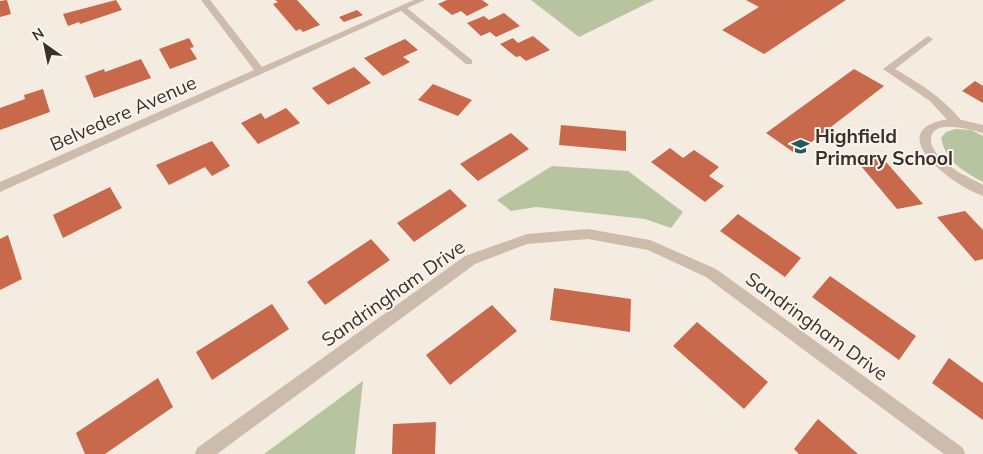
<svg xmlns="http://www.w3.org/2000/svg" width="983" height="454" viewBox="0 0 983 454" font-family="Mulish,sans-serif">
	<style>
		.green { fill: #b8c4a0 }
		.building { fill: #c8694b }
		.lines { fill: none; stroke-linecap: round; stroke-linejoin: round }
		.service { fill: #cdbbac; fill-rule: evenodd }
		.minor { fill: #cdbbac; fill-rule: evenodd }
		.labels { text-anchor: middle; stroke-width: 4; stroke-linejoin: round; paint-order: stroke }
		.street-label { font-size: 19px; fill: #3b302b; stroke: #fbf5ee }
		.poi-label { font-size: 19px; font-weight: bold; fill: #3b302b; stroke: #fbf5ee; text-anchor: start }
	</style>
	<rect width="100%" height="100%" fill="#f4ebe1"/>
	<path class="green" d="M531 0H654L579 37Z
		M955 129 971 130 983 136V182C963 171 946 162 941 138L946 132Z
		M552 166 628 171 683 212 671 228 645 219 536 207 511 211 497 200Z
		M363 381 355 454H264Z"/>
	<path class="building" d="M7 0 11 14 0 17V1Z
		M116 0 122 10 80 24 79 22 68 26 63 14Z
		M275 0H297L320 25 303 32 300 29 296 31 273 4 278 2Z
		M447 0H482L489 5 467 16 461 11 452 15 438 4Z
		M746 0H846L764 54 722 30 759 7Z
		M357 10 363 15 344 22 339 17Z
		M504 13 520 26 496 37 490 32 481 36 467 23 484 16 489 20Z
		M533 36 550 50 526 61 520 56 516 57 500 44 513 38 518 43Z
		M189 38 194 47 190 48 197 59 170 69 159 49Z
		M405 39 418 50 403 57 410 62 383 76 364 58Z
		M141 59 151 78 94 98 85 76 104 69 105 72Z
		M354 67 371 83 328 105 312 88Z
		M854 69 884 86 796 154 766 133Z
		M975 81 983 86V103L962 91Z
		M433 84 472 100 458 116 418 100Z
		M43 89 50 112 0 130V108L25 99 24 95Z
		M286 108 300 123 258 144 241 123 261 113 265 119Z
		M561 125 626 131V151L559 145Z
		M511 133 529 149 478 181 460 164Z
		M212 141 230 166 212 176 205 167 169 185 156 165Z
		M670 148 683 158 694 150 719 167 709 176 724 186 705 202 651 162Z
		M880 155 901 179 923 204 897 209 856 160Z
		M110 187 122 208 63 238 53 215Z
		M450 189 467 206 414 242 397 223Z
		M965 211 983 230V259L975 261 937 217Z
		M738 214 801 258 785 277 720 231Z
		M8 235 22 279 0 290V239Z
		M371 239 390 260 325 305 307 282Z
		M830 276 916 336 899 360 812 297Z
		M554 288 631 299 630 332 550 320Z
		M272 304 289 329 212 380 196 352Z
		M492 305 517 331 450 385 426 355Z
		M697 322 768 382 744 409 673 346Z
		M949 358 983 383V420L932 383Z
		M158 378 173 407 105 454H85L76 433Z
		M818 419 858 454H799L794 449Z
		M436 422 435 454H392L393 424Z"/>
	<g class="lines">
		<path class="service" d="M403 5 472 60V64H466L400 10 399 8Z
			M928 36 933 39 931 41 895 69C919 83 942 97 960 119L961 122 960 125H952L930 101 883 69Z"/>
		<path class="minor" d="M201 0H210L262 67 414 0H425L0 192V182L254 70Z
			M950 119 962 120 983 125V133C972 130 933 118 931 138 930 145 935 153 941 158 952 171 969 177 983 185V196C952 186 878 129 950 119Z
			M588 229 650 240 716 269 963 448 965 454H944L706 277 648 250 588 239 527 244 475 264 217 454H195L197 448 465 256 527 234Z"/>
	</g>
	<defs>
		<symbol id="school-bare" viewBox="-9 -9 18 18"><path d="M0-5L7-2L0 1L-7-2ZM-4 1L0 2.5L4 1V4Q0 6-4 4Z" fill="#1f5a5e" stroke="#fbf5ee" stroke-width="2.5" paint-order="stroke"/></symbol>
	</defs>
	<g fill-rule="evenodd">
		<use href="#school-bare" x="788" y="134" width="25" height="25"/>
	</g>
	<g class="labels">
		<g class="street-label">
			<text transform="translate(123 113) rotate(-24)" y="7">Belvedere Avenue</text>
			<text transform="translate(393 293) rotate(-35)" y="7">Sandringham Drive</text>
			<text transform="translate(817 326) rotate(36)" y="7">Sandringham Drive</text>
		</g>
		<g class="poi-label">
			<text x="815" y="143">Highfield<tspan x="815" dy="22">Primary School</tspan></text>
		</g>
	</g>
	<g transform="translate(45 45) rotate(327)" stroke="#fbf5ee" stroke-width="4" paint-order="stroke">
	<path d="M0-4L9 19L0 12L-9 19Z" fill="#3b302b"/>
	<text y="-8" font-size="14" font-weight="bold" text-anchor="middle" fill="#3b302b">N</text>
	</g>
</svg>
